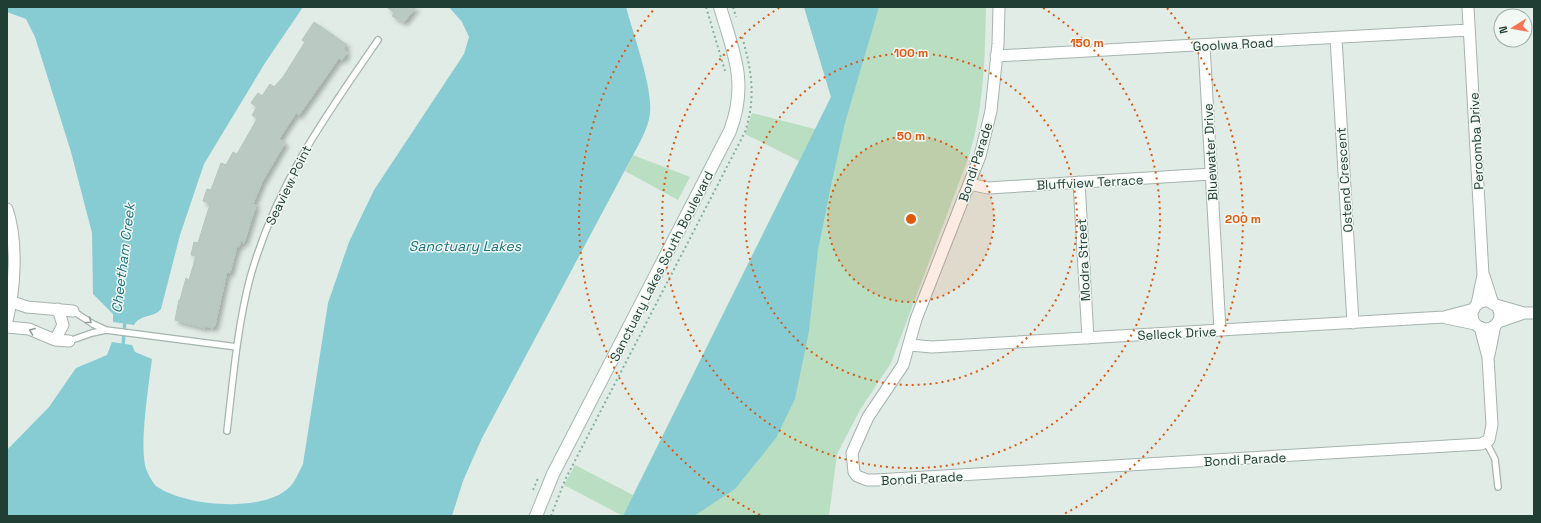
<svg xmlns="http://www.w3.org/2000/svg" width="1541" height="523" viewBox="0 0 1541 523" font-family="'Space Grotesk',sans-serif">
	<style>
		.green { fill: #badec1 }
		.water { fill: #88ccd3 }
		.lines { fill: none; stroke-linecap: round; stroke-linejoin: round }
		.stream { stroke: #88ccd3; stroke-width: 3.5 }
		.building { fill: #bacac2; stroke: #b4c6bd; filter: url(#shadow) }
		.lane-casing { stroke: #a4b4ae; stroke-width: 8 }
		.street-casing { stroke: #a4b4ae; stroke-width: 13 }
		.secondary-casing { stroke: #a2bbb1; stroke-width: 14 }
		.path { stroke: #81b19f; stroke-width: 2; stroke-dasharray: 2 3; stroke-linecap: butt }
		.lane { stroke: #fff; stroke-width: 5.5 }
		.street { stroke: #fff; stroke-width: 11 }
		.secondary { stroke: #fff; stroke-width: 12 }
		.oneway { stroke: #909e9a }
		.ring { fill: none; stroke: #de580e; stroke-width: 2; stroke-dasharray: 2 4 }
		.labels { text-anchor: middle; stroke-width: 3; stroke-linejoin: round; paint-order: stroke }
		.street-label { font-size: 13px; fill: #213e34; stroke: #f2f9f5 }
		.water-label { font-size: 14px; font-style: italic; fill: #1a717b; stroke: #f2f9f5 }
		.centre { fill: #de580e; stroke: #f2f9f5; stroke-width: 2 }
		.ring-label { font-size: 12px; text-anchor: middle; font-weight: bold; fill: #de580e; stroke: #f2f9f5; stroke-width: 3; stroke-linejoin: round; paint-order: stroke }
	</style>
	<defs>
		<filter id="shadow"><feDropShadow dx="3.5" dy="3.5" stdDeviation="2" flood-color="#0004"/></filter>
	</defs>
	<rect width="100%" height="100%" fill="#e1ece7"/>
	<path class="green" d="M804 7H986C985 58 984 107 969 156L891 363 860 410 837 454 829 516H623L564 485 575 465 633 495 799 161 745 134 752 113 815 129 831 97Z
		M633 155 690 177 678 200 625 171Z"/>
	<path class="water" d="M7 7H303L265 63 204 164 180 235 161 309C154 318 140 314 134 325L113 322V314L93 294 92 233 71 152 35 37 26 19 7 12Z
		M449 7H626C633 33 653 88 650 113 649 123 645 132 640 142L482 438 463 481 452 516H7V450L49 407 76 368 107 355 112 342 132 345 135 352 152 359C149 383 138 452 147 471 149 476 153 483 156 486 184 506 257 512 285 491 294 485 298 474 303 464L328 303 349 242 374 190 464 54 469 37 462 22Z
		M804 7H879L845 123 832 181 818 250 809 331 795 399 776 438 735 489 694 516H623L831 97Z"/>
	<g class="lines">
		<path class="stream" d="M123 347 125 319"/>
	</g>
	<path class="building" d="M387 7H416L404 22 392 16 394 13Z
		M314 22 347 45 344 48 347 53 342 60 339 58 299 115 296 113 279 139 285 143 262 182 253 204 256 205 244 243 241 241 239 247 237 246 230 273 227 272 215 325 213 328 205 326V328L175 320 179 300H180L186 278 189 280 196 256 191 255 194 242 198 243 210 204 203 201 207 189 211 190 221 163 226 165 233 152 237 154 257 119 252 115 257 107 251 103 258 93 262 96 270 84 274 87 283 77 305 42 302 40Z"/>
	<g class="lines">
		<defs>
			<path id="lane" d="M73 311 93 324 106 330 237 347
				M69 341 92 333 106 330
				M227 431C233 380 237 328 250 278 276 185 324 118 378 40
				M1486 442 1495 459 1498 487"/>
			<path id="street" d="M999 7 998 44 991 111 980 156 916 319 903 365 868 417 852 453 854 472 857 476 867 480H876L1481 444 1489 440 1492 425 1488 357 1480 327
				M1468 7 1483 275 1477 304
				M1336 38 1353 323
				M1204 45 1220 330
				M996 56 1469 30
				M1079 182 1088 338
				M969 184 988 188 1211 174
				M7 209C18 242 15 288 7 321
				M1484 276 1493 304
				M1472 315a14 14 0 1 1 28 0a14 14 0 1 1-28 0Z
				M12 302 27 307 73 311
				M1496 305 1524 313H1534
				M1446 318 1475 324
				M1498 322 1524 313
				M7 327 29 329 55 340 69 341
				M55 340 63 325 58 309
				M910 345 932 347 1444 317 1474 309
				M1489 355 1495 325"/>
			<path id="secondary" d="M536 516 553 474 730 131C748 83 734 54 720 7"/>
		</defs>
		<use href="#lane" class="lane-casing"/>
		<use href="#street" class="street-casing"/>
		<use href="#secondary" class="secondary-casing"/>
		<path class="path" d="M706 7 725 71
			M733 7 736 17
			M533 490 538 478
			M551 516 565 480 745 132C756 99 752 70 742 37"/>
		<use href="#lane" class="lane"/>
		<use href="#street" class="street"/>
		<use href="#secondary" class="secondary"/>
	</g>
	<defs><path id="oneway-chevron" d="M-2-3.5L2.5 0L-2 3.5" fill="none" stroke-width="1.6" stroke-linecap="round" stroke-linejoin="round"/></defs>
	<g class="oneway">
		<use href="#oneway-chevron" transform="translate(89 321) rotate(38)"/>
		<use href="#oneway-chevron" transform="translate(32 331) rotate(-159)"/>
	</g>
	<circle cx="911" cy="219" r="83" fill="#de580e" fill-opacity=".12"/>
	<g class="ring">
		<circle cx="911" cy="219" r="83"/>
		<circle cx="911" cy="219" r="166"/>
		<path d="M1043 8A249 249 0 1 1 779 8"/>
		<path d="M760 515A332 332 0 0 1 655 8M1167 8A332 332 0 0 1 1062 515"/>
	</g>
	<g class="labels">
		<g class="street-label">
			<text transform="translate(1233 44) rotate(-3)" y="5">Goolwa Road</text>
			<text transform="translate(1476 141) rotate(-93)" y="5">Peroomba Drive</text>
			<text transform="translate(1210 152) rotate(-93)" y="5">Bluewater Drive</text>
			<text transform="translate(975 162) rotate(-72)" y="5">Bondi Parade</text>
			<text transform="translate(1344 180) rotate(-94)" y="5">Ostend Crescent</text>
			<text transform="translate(1090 182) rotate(-3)" y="5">Bluffview Terrace</text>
			<text transform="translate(288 185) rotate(-64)" y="5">Seaview Point</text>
			<text transform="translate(1083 260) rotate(-93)" y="5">Modra Street</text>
			<text transform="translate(661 266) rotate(-63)" y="5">Sanctuary Lakes South Boulevard</text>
			<text transform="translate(1177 333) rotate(-3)" y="5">Selleck Drive</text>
			<text transform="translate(1245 459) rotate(-3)" y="5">Bondi Parade</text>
			<text transform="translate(922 478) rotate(-3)" y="5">Bondi Parade</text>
		</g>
		<g class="water-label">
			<text x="465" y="251">Sanctuary Lakes</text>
			<text transform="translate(123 258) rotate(-83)" y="5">Cheetham Creek</text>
		</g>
	</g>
	<circle cx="911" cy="219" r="6" class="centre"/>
	<g class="ring-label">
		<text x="1087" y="47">150 m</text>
		<text x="911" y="57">100 m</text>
		<text x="911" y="140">50 m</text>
		<text x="1243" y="223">200 m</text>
	</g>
	<rect width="1541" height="523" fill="none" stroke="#213e34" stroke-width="16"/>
	<g transform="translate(1513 28) rotate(259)"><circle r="19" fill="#f2f9f5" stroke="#9eaea8"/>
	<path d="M0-3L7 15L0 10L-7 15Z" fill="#f57457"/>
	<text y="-6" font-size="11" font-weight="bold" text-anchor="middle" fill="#213e34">N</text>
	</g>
</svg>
